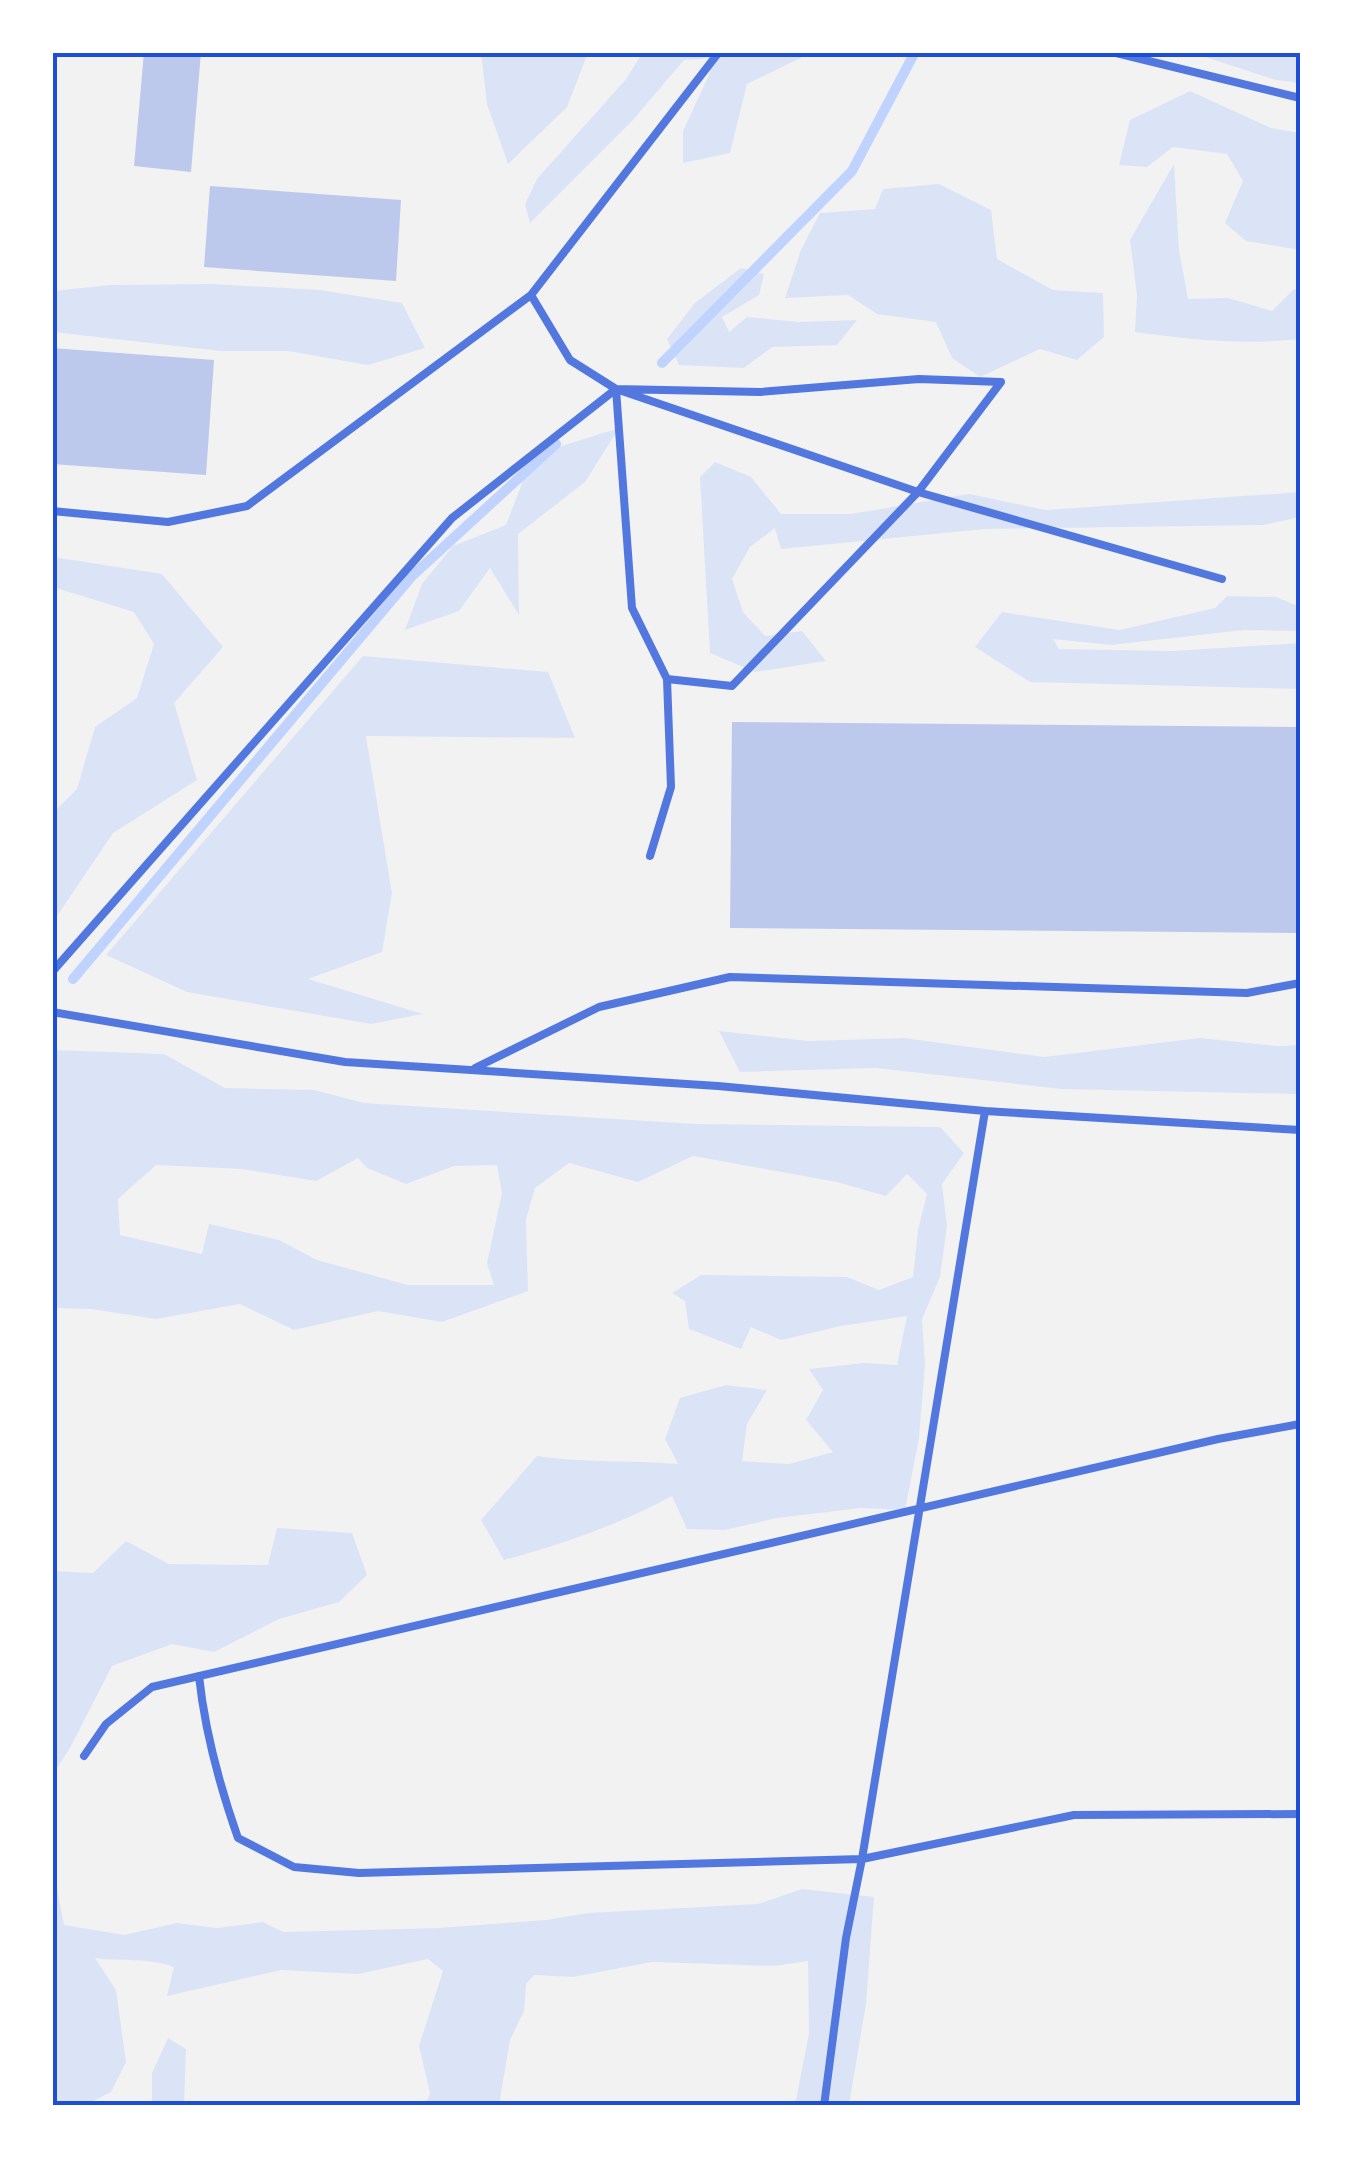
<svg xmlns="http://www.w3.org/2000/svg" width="1353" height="2158" viewBox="0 0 1353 2158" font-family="'Nunito Sans',sans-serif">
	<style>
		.green { fill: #dbe4f7; fill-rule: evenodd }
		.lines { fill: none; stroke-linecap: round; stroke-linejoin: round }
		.stream { stroke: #bfd3fe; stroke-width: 10 }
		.building { fill: #bdc9ec }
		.service { stroke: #5277de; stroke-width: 8 }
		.neatline { fill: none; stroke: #1d4ed8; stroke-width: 4 }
	</style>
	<rect width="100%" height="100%" fill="#f2f2f2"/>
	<path class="green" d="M481 53H588L567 107 508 164 487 104Z
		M642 53H811L747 84 730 153 683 163V131L709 75 713 58 684 60 632 121 530 223 525 204 537 179 627 78Z
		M1193 53H1300V83L1276 80Z
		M1190 91 1271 128 1300 133V250L1246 241 1225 223 1243 181 1227 154 1173 147 1147 167 1119 165 1130 120Z
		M1174 164 1179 250 1188 299 1228 298 1272 311 1293 290 1300 287V339C1244 345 1191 340 1135 332L1137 295 1130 240Z
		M939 184 991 210 997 259 1053 290 1103 293 1104 337 1077 360 1040 349 980 377 952 358 936 322 877 314 848 295 785 298 801 250 820 213 875 209 883 189Z
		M741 268 764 274 759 295 722 317 729 332 747 317 800 322 857 320 837 345 772 347 744 368 679 365 667 339 695 303Z
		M213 284 320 290 402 303 425 348 368 365 288 351H221L53 332V291L110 285Z
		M619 428 585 482 518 534 519 615 490 568 459 611 405 630 422 584 453 546 506 525 533 455Z
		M715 462 751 477 781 514H851L969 494 1046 510 1300 492V517L1263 525 985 529 781 549 775 528 750 547 732 579 743 612 765 636 802 631 826 661 755 672 710 653 700 477Z
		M53 557 162 574 223 647 174 703 197 780 113 833 53 922V813L77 789 95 727 137 698 154 644 134 612 53 587Z
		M1227 596 1276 597 1300 607V631L1244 630 1111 645 1053 639 1059 649 1173 651 1300 643V689L1030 682 975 647 1002 612 1120 630 1215 608Z
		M363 656 548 672 575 738 366 736 392 893 382 952 308 979 423 1014 371 1024 187 992 106 955Z
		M719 1031 808 1041 904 1038 1044 1057 1200 1038 1278 1046 1300 1045V1094L1061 1089 876 1068 740 1072Z
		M53 1050 164 1054 225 1088 314 1090 364 1103 695 1124 940 1127 964 1153 942 1184 947 1226 940 1277 922 1319 925 1364 919 1438 905 1510 861 1508 777 1518 725 1530 687 1529 672 1496C618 1525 563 1544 504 1560L481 1520 537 1456C584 1463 630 1460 678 1464L665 1439 680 1398 726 1385 767 1390 747 1424 742 1461 789 1464 833 1452 806 1420 823 1390 809 1369 864 1363 897 1365 907 1316 841 1326 781 1340 751 1327 741 1349 689 1329 685 1301 672 1293 701 1275 847 1277 879 1290 913 1277 918 1230 927 1194 907 1174 886 1196 837 1182 693 1156 638 1182 569 1163 535 1188 526 1220 528 1291 442 1322 378 1311 294 1330 240 1304 156 1319 91 1309 53 1308ZM358 1158 367 1168 406 1184 454 1166 497 1165 502 1193 487 1263 494 1285H408L317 1260 279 1240 209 1224 202 1254 120 1235 118 1199 156 1165 242 1169 316 1181Z
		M277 1528 352 1533 367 1575 339 1602 279 1619 214 1652 172 1644 112 1666 70 1748 53 1774V1571L93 1573 126 1541 169 1564 268 1565Z
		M52 1862 64 1925 124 1935 177 1923 217 1928 263 1922 283 1932 438 1928 546 1920 588 1913 758 1904 802 1889 874 1897 866 2004 849 2105H795L809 2033 808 1961 774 1966 652 1962 573 1977 534 1975 526 1984 524 2011 510 2040 499 2105 425 2106 430 2093 419 2046 443 1971 428 1959 358 1974 281 1970 167 1996 174 1967C147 1957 122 1962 95 1958L116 1990 126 2062 111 2092 85 2105H53Z
		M168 2038 186 2049 184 2105H152V2073Z"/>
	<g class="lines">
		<path class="stream" d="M662 363 852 171 915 52
			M73 979 412 576 556 444"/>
	</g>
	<path class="building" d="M144 52H201L191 172 134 166Z
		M210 186 401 200 396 281 204 267Z
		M52 348 214 360 206 475 52 464Z
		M732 722 1300 727V933L730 928Z"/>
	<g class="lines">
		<path class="service" d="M1112 52 1300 98
			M531 295 570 360 616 389 760 392 919 379 1001 382 918 492 732 686 667 679 632 608 616 389
			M52 511 168 522 247 506 531 295 719 52
			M650 856 671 787 667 679
			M52 972 452 518 616 389 918 492 1222 579
			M52 1012 345 1062 718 1086 985 1111 1300 1130
			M475 1068 599 1007 730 977 1247 993 1300 983
			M985 1111 862 1859 1074 1815 1300 1814
			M199 1676C205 1733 219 1784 238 1838L294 1867 359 1873 862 1859 846 1938 824 2106
			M84 1756 106 1724 152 1687 1218 1439 1300 1424"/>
	</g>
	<rect width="1353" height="2158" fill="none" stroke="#ffffff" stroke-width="110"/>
	<rect x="55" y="55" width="1243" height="2048" class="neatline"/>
</svg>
